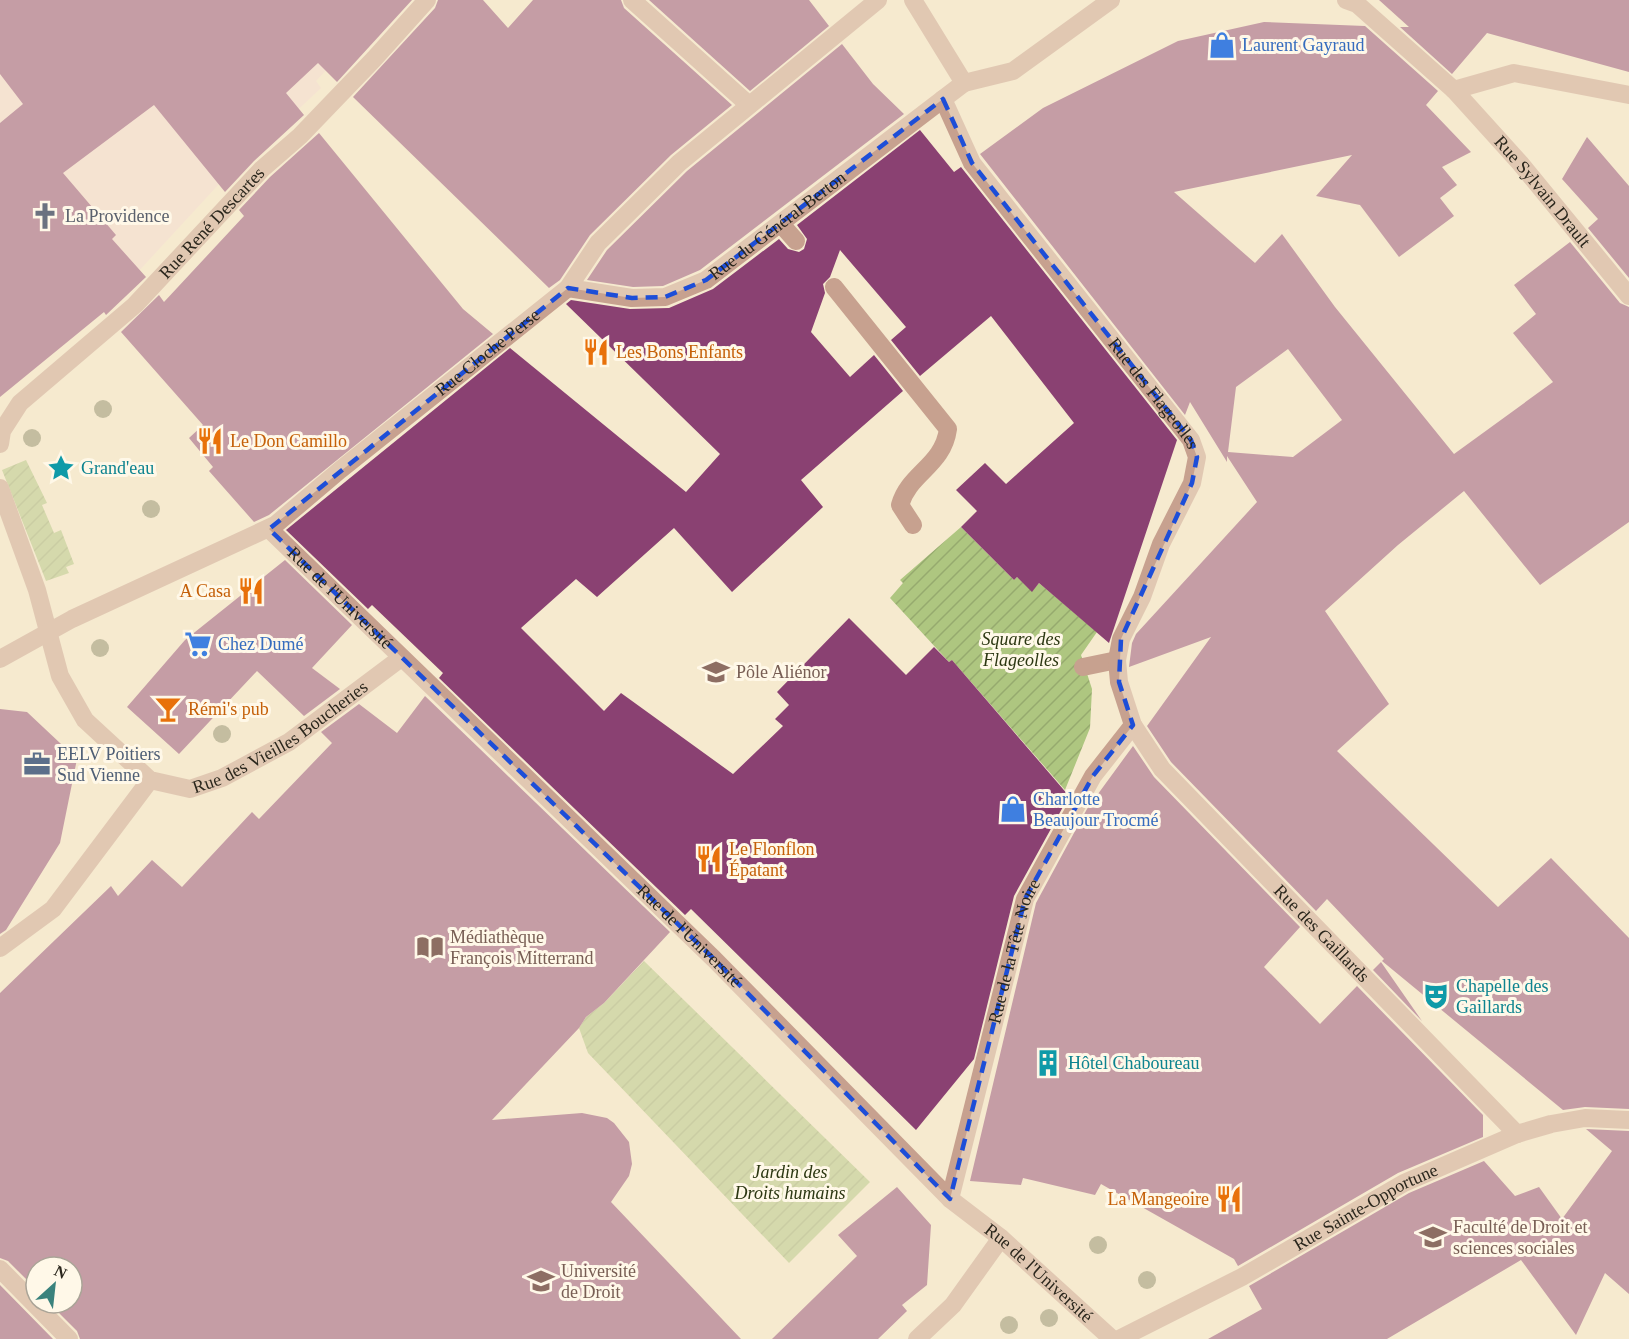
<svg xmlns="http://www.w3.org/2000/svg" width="1629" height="1339" viewBox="0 0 1629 1339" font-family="Georgia,serif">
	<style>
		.education { fill: #f4dbd3 }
		.garden { fill: url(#garden-furrows) }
		.building { fill: #8a4172; fill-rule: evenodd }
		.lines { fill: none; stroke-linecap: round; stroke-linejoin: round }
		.lane { stroke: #c7a18f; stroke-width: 18 }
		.street { stroke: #c7a18f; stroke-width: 18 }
		.tree { fill: #878867 }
		.marked { fill: none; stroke: #1d4ed8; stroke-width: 4.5; stroke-dasharray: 12 8; stroke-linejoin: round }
		.labels { text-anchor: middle; stroke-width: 6; stroke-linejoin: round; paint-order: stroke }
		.shop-label { font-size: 18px; fill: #366cbe; stroke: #fff8e8; text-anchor: start }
		.street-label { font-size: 18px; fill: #2b271d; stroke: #fff8e8 }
		.worship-label { font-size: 18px; fill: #5b616d; stroke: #fff8e8; text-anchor: start }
		.food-label { font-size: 18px; fill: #c56008; stroke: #fff8e8; text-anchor: start }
		.culture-label { font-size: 18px; fill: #0d838f; stroke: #fff8e8; text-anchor: start }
		.park-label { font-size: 18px; font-style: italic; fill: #2c3712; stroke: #fff8e8 }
		.education-label { font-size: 18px; fill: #785e54; stroke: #fff8e8; text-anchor: start }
		.service-label { font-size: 18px; fill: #4e5e75; stroke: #fff8e8; text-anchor: start }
	</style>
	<defs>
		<pattern id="garden-furrows" width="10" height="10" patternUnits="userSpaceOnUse" patternTransform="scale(1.5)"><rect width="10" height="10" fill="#aec680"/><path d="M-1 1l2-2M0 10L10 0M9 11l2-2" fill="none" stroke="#96aa6e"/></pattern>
	</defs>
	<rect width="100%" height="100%" fill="#f6eacf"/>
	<path class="education" d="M0 0H391L316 81 321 88 219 184 136 274 0 220Z"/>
	<path class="garden" d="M26 460 47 503 42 505 54 533 61 530 74 564 66 567 69 573 46 581 2 470Z
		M961 527 1014 580 1017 577 1032 591 1039 583 1097 632 1081 655 1092 689 1090 728 1065 790 952 660 949 662 890 598 903 583 900 580Z
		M644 961 870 1182 789 1263 588 1053 579 1028 586 1017 604 1003Z"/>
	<path class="building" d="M0 0H412L337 82 318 63 286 93 304 115 254 161 225 192 154 105 63 173 116 235 112 239 146 277 106 315 104 312 0 397V123L23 104 0 74Z
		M438 0H483L508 28 533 0H621L624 8 732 105 671 155 590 235 560 280 549 288 353 97 435 8Z
		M649 0H809L829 26 750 91Z
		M1379 0H1629V72L1487 33 1452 74 1400 27H1409Z
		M1264 22 1365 26 1438 91 1426 105 1471 152 1442 167 1457 185 1440 198 1454 216 1399 257 1360 205 1316 196 1352 155 1174 192 1255 263 1282 234 1335 307 1454 454 1553 382 1513 333 1536 314 1514 285 1570 242 1620 303 1629 307V522L1540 585 1464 491 1398 545 1325 611 1389 704 1337 751 1498 907 1551 858 1629 938V1109L1585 1107 1563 1110 1382 961 1384 959 1327 899 1316 911 1171 762 1147 726 1211 637 1129 667 1132 643 1136 634 1257 502 1227 456V462L1190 402 1185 415 980 154 1043 108 1178 41ZM1288 349 1342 420 1293 457 1228 452 1236 387Z
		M842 44 873 84 904 114 700 270 663 286 633 287 587 280 607 250 687 171Z
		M920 130 954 172 961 167 1177 440 1109 643 1039 583 1032 592 1017 577 1014 580 961 527 977 511 956 490 985 463 1006 484 1074 423 991 316 920 376 891 340 906 327 840 250 830 277 823 284 825 293 811 332 850 377 874 355 903 391 801 480 823 507 732 592 674 528 597 597 576 579 521 628 604 711 621 693 733 774 783 726 775 719 789 705 777 692 849 618 906 675 934 647 949 662 952 660 1069 796 1014 896 974 1059 916 1130 691 909 685 915 439 678 443 673 372 605 368 609 286 530 510 348 686 492 720 454 566 304 571 300 630 309 669 308 713 289 779 239 788 249 799 252 804 249 807 239 797 225Z
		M319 133 463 309 493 334 269 515 254 522 209 471 213 467 189 438 203 425 121 332 159 295 164 302 244 216 239 210 270 177Z
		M1587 137 1629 186V278L1588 228 1598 219 1562 179Z
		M285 560 352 625 312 668 340 689 304 716 257 671 179 754 127 707 185 640Z
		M425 696 670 932 604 1003 586 1017 579 1028 492 1120 582 1113 607 1118 614 1123 629 1142 632 1164 629 1176 611 1202 741 1339H80L77 1331 49 1303H72V1267H36V1289L8 1261 0 1258V993L111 886 118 896 152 860 182 887 252 812 259 819 332 743 321 732 359 704 397 733Z
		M0 709 27 712 77 759 60 843 6 930 0 934Z
		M1133 746 1154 777 1300 927 1264 967 1320 1024 1357 986 1483 1115V1137L1398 1173 1238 1266 1234 1259 1101 1184 1095 1195 1023 1178 1021 1185 970 1181 1036 903 1087 809Z
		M1381 962 1422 1021 1373 970Z
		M1586 1129 1629 1131V1294L1605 1273 1576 1335 1521 1260 1387 1339H1208L1262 1309 1249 1286 1409 1193 1484 1161 1515 1196 1539 1187 1562 1219 1612 1151Z
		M897 1187 931 1225 927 1285 902 1305 907 1311 878 1339H772L857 1256 838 1235Z
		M0 1285 53 1339H0Z"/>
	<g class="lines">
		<path class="lane" d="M781 224 796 241
			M834 287 948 429C943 466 909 473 900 505L913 525
			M1083 667 1117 660"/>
		<g class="street">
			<path d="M632 0 749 105"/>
			<path d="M913 0 964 83 1013 71 1111 0"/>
			<path id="s1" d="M1346 0 1357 4 1454 90 1520 163 1629 296"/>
			<path d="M1454 90 1514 73 1629 95"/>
			<path id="s2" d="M943 99 972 163 1191 440 1197 457 1192 483 1161 544 1142 597 1121 639 1117 660 1119 682 1133 725 1162 769 1517 1134"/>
			<path id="s3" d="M568 288 632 298 665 297 706 280 964 83"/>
			<path id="s4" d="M0 444 2 431 20 403 135 305 262 169 300 136 374 59 427 0"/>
			<path id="s5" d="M0 488 37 590 60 676 85 720 150 780 190 789 222 778 289 742 401 658"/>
			<path id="s6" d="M269 529 714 959 950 1199 1001 1238 1112 1339"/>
			<path id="s7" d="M0 659 72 619 275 525 340 470 568 288 598 243 679 163 878 0"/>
			<path d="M0 948 53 909 150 780"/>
			<path id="s8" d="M950 1199 1025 899 1093 776 1133 725"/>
			<path d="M0 1269 69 1339"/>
			<path d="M917 1339 953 1305 1001 1238"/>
			<path id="s9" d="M1119 1339 1242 1277 1404 1183 1517 1134 1551 1124 1585 1118 1629 1120"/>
		</g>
	</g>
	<g class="tree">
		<circle cx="103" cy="409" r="9"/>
		<circle cx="32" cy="438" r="9"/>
		<circle cx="151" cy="509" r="9"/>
		<circle cx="100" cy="648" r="9"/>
		<circle cx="222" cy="734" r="9"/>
		<circle cx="1098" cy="1245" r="9"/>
		<circle cx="1147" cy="1280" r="9"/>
		<circle cx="1049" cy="1318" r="9"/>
		<circle cx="1009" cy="1325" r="9"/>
	</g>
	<path d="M0 0H1629V1339H0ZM943 99 972 163 1191 440 1197 457 1192 483 1121 639 1119 682 1133 725 1093 776 1025 899 950 1199 714 959 269 529 568 288 632 298 665 297 706 280Z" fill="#f6eacf" fill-opacity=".55" fill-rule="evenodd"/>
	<path class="marked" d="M943 99 972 163 1191 440 1197 457 1192 483 1121 639 1119 682 1133 725 1093 776 1025 899 950 1199 714 959 269 529 568 288 632 298 665 297 706 280Z"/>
	<defs>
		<symbol id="shop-bare" viewBox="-9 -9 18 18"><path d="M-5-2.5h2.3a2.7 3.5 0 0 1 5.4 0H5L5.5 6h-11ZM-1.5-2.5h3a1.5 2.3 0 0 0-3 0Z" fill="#3f7fe0" stroke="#fff8e8" stroke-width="2.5" paint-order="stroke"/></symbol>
		<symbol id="church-bare" viewBox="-9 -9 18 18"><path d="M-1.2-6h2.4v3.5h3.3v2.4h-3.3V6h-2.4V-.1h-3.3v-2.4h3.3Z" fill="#6b7280" stroke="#fff8e8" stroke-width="2.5" paint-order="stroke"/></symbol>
		<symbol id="restaurant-bare" viewBox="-9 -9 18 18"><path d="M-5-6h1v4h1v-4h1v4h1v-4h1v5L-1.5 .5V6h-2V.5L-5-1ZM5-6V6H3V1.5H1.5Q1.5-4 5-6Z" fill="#e8710a" stroke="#fff8e8" stroke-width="2.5" paint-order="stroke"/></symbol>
		<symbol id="sight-bare" viewBox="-9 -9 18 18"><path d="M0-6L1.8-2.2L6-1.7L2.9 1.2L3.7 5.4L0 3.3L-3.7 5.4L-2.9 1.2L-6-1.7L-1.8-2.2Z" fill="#0f9aa8" stroke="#fff8e8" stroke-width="2.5" paint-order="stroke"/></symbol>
		<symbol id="supermarket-bare" viewBox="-9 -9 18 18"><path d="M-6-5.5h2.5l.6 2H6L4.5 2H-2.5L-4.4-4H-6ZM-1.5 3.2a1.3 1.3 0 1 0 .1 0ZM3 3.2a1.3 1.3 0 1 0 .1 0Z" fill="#3f7fe0" stroke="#fff8e8" stroke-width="2.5" paint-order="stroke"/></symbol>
		<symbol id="university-bare" viewBox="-9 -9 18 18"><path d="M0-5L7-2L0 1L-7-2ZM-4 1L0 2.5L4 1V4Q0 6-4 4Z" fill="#8d6e63" stroke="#fff8e8" stroke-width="2.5" paint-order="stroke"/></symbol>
		<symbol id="bar-bare" viewBox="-9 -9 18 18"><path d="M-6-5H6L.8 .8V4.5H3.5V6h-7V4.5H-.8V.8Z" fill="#e8710a" stroke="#fff8e8" stroke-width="2.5" paint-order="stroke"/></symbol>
		<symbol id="office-bare" viewBox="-9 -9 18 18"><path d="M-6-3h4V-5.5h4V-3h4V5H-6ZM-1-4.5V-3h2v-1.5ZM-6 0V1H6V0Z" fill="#5c6f8a" stroke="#fff8e8" stroke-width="2.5" paint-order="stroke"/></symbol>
		<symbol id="library-bare" viewBox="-9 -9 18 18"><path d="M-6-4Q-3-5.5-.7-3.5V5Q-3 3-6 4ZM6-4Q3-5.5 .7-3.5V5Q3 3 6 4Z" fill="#8d6e63" stroke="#fff8e8" stroke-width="2.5" paint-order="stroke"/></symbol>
		<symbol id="theatre-bare" viewBox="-9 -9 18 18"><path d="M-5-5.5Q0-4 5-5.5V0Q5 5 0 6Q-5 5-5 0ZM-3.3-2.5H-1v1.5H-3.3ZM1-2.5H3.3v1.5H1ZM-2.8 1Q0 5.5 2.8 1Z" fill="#0f9aa8" stroke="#fff8e8" stroke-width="2.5" paint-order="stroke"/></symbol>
		<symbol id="building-bare" viewBox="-9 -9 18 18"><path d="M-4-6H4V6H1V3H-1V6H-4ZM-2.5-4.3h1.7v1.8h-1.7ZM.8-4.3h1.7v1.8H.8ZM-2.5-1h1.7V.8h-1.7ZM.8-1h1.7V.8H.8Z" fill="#0f9aa8" stroke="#fff8e8" stroke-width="2.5" paint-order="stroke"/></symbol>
	</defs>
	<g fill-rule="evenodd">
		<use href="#shop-bare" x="1203" y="26" width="38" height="38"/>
		<use href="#church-bare" x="26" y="197" width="38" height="38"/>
		<use href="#restaurant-bare" x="577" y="333" width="38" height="38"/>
		<use href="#restaurant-bare" x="191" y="422" width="38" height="38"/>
		<use href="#sight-bare" x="42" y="449" width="38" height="38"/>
		<use href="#restaurant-bare" x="232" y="572" width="38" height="38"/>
		<use href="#supermarket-bare" x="179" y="625" width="38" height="38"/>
		<use href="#university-bare" x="697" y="653" width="38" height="38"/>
		<use href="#bar-bare" x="149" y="690" width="38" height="38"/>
		<use href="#office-bare" x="18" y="745" width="38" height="38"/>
		<use href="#shop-bare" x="994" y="790" width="38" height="38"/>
		<use href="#restaurant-bare" x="690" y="840" width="38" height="38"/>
		<use href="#library-bare" x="411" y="928" width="38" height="38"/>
		<use href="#theatre-bare" x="1417" y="977" width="38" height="38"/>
		<use href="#building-bare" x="1029" y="1044" width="38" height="38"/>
		<use href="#restaurant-bare" x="1210" y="1180" width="38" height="38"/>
		<use href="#university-bare" x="1414" y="1218" width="38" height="38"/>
		<use href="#university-bare" x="522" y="1262" width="38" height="38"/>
	</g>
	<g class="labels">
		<g class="shop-label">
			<text x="1242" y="51">Laurent Gayraud</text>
			<text x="218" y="650">Chez Dumé</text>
			<text x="1033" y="805">Charlotte<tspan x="1033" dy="21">Beaujour Trocmé</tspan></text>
		</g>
		<g class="street-label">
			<text dy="6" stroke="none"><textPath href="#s1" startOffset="276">Rue Sylvain Drault</textPath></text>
			<text dy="6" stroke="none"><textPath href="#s4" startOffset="310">Rue René Descartes</textPath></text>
			<text dy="6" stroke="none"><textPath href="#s3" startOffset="232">Rue du Général Berton</textPath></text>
			<text dy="6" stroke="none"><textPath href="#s7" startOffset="580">Rue Cloche Perse</textPath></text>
			<text dy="6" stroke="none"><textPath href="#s2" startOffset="364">Rue des Flageolles</textPath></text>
			<text dy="6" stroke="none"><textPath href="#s6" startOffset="99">Rue de l'Université</textPath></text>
			<text dy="6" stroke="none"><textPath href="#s5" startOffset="482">Rue des Vieilles Boucheries</textPath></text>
			<text dy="6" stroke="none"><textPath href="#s2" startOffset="1010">Rue des Gaillards</textPath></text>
			<text dy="6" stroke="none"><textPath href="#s6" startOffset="585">Rue de l'Université</textPath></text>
			<text dy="6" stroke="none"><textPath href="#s8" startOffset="256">Rue de la Tête Noire</textPath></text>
			<text dy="6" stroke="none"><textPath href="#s9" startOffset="280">Rue Sainte-Opportune</textPath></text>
			<text dy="6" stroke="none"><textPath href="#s6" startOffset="1071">Rue de l'Université</textPath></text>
		</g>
		<g class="worship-label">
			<text x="65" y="222">La Providence</text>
		</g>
		<g class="food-label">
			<text x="616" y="358">Les Bons Enfants</text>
			<text x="230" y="447">Le Don Camillo</text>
			<text x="231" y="597" text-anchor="end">A Casa</text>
			<text x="188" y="715">Rémi's pub</text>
			<text x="729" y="855">Le Flonflon<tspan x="729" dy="21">Épatant</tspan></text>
			<text x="1209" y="1205" text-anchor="end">La Mangeoire</text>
		</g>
		<g class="culture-label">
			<text x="81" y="474">Grand'eau</text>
			<text x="1456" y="992">Chapelle des<tspan x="1456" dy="21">Gaillards</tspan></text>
			<text x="1068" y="1069">Hôtel Chaboureau</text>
		</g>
		<g class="park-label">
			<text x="1021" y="645">Square des<tspan x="1021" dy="21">Flageolles</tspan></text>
			<text x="790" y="1178">Jardin des<tspan x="790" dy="21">Droits humains</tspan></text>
		</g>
		<g class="education-label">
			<text x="736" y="678">Pôle Aliénor</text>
			<text x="450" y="943">Médiathèque<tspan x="450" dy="21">François Mitterrand</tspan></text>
			<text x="1453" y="1233">Faculté de Droit et<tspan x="1453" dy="21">sciences sociales</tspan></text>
			<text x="561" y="1277">Université<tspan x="561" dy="21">de Droit</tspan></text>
		</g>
		<g class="service-label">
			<text x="57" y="760">EELV Poitiers<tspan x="57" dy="21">Sud Vienne</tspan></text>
		</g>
	</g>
	<g transform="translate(54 1285) rotate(27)"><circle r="28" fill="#fff8e8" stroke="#aaa497" stroke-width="1.5"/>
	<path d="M0-4.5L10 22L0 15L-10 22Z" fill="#3a827c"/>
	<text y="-9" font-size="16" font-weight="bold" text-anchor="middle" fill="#2b271d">N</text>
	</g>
</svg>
